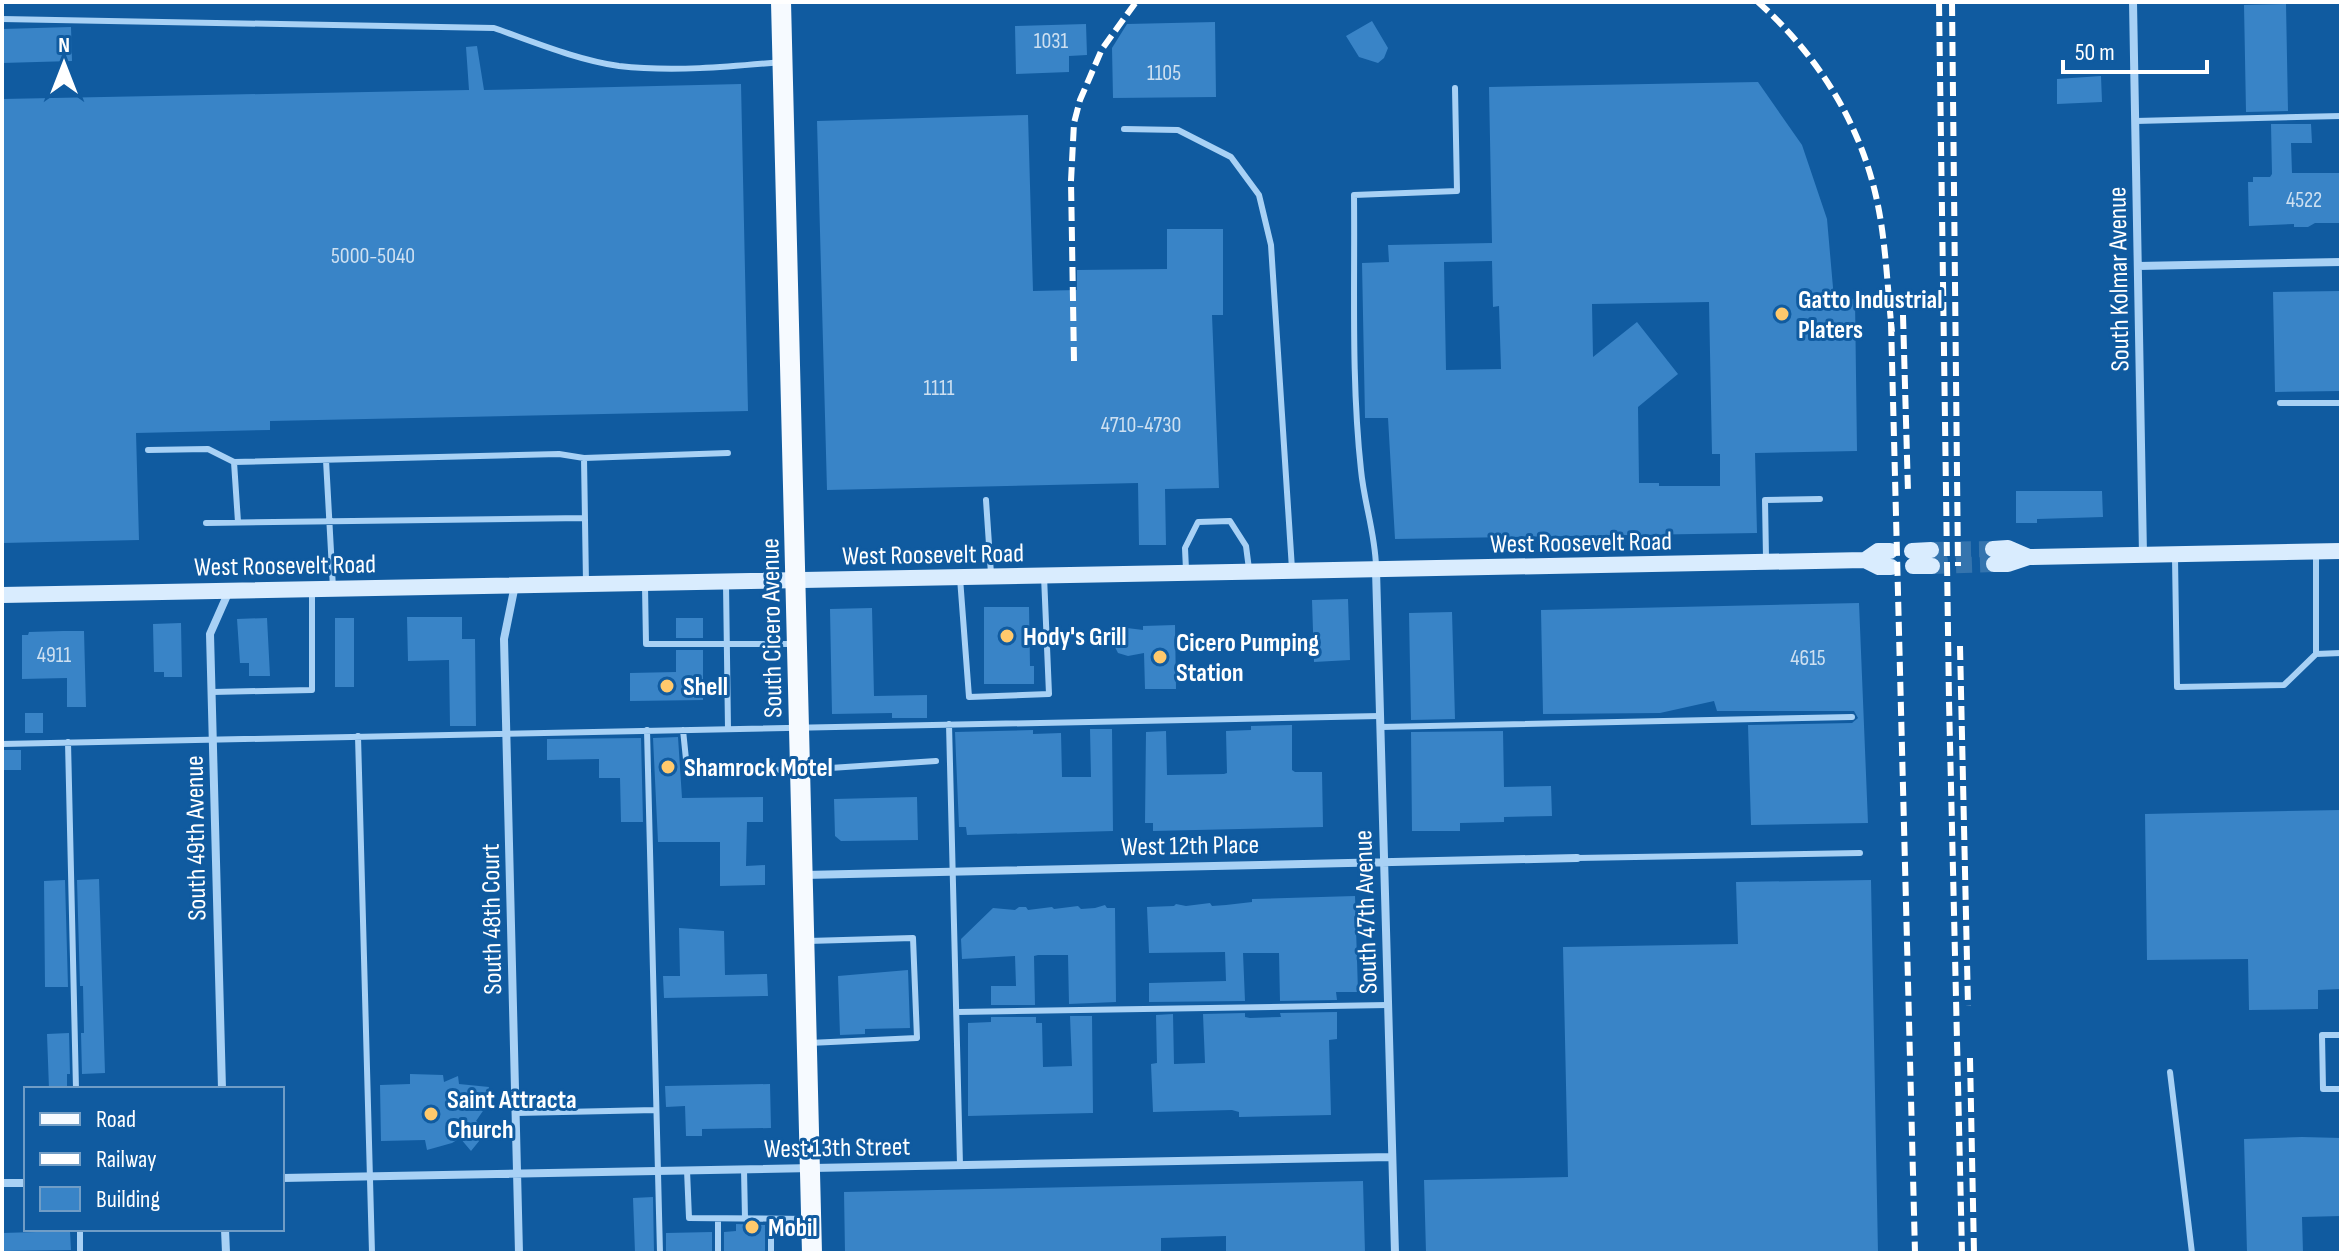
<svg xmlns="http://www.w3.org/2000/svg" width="2343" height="1255" viewBox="0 0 2343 1255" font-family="'Sofia Sans Condensed',sans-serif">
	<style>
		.building { fill: #3984c7; fill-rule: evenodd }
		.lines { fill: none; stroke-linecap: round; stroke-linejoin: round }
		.secondary-tunnel { stroke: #3474ae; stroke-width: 16; stroke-dasharray: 16 8; stroke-linecap: butt }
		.lane { stroke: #a8d1f5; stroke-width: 6 }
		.street { stroke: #a8d1f5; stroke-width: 8 }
		.secondary { stroke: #d9ecfe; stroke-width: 16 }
		.primary { stroke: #f6faff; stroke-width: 20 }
		.rail { stroke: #fff; stroke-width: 6; stroke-dasharray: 14 6; stroke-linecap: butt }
		.poi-dot { fill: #ffc96c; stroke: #105ba0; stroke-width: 3 }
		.labels { text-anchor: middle; stroke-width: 6; stroke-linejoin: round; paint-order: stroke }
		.number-label { font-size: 22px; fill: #cee0f1 }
		.street-label { font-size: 26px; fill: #fff; stroke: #105ba0 }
		.poi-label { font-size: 26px; font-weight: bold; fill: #fff; stroke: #105ba0; text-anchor: start }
	</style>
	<rect width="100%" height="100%" fill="#105ba0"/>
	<path class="building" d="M2286 4 2288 111 2246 112 2244 5Z
		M1372 21 1388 48 1384 58 1378 63 1359 57 1346 36Z
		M1215 22 1216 97 1113 98 1112 48 1127 24Z
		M1086 24 1087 55 1069 56V72L1016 74 1015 26Z
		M71 27 72 61 2 63V29Z
		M477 46 484 90 741 84 748 411 270 421V430L136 433 139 540 2 543V99L469 90 466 47Z
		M2101 76 2102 102 2057 104V79Z
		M1758 82 1802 145 1827 219 1834 299H1855L1857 451 1755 453 1757 533 1395 539 1388 418H1365L1362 263 1389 262 1388 245 1492 243 1489 87ZM1492 261 1493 307 1499 306 1501 369 1446 370 1444 262ZM1709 302 1712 454H1720V486H1659V483H1639L1638 407 1678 374 1637 322 1593 357 1592 304Z
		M1028 115 1033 291 1077 290V270L1167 269V229H1223V315H1212L1219 488 1165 489 1166 545H1139L1138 483 827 490 817 121Z
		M2271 124H2311L2312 143H2291L2292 173H2341V223H2315L2308 227H2294V224L2249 226 2248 182H2253V177H2270L2272 174Z
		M2341 291V391L2275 392 2273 292Z
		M2016 491H2102L2103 517 2037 519V523H2016Z
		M1348 599 1350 660 1314 662 1312 600Z
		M1859 603 1868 823 1751 825 1748 725 1852 723 1858 718 1854 711H1717L1714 701 1660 713 1543 714 1541 610Z
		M984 607H1029L1030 666H1034V684H984Z
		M872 608 874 696 927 695V718H892V713L832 714 830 609Z
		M1452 612 1455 719 1411 720 1409 613Z
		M407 617H462V639H475L476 726H450L449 660 408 661Z
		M267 618 270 676H249V663H240L237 619Z
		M335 618H354V687H335Z
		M676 618H703V638H676Z
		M181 623 182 677H164V672H154L153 624Z
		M1175 625 1176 689H1145L1144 653 1128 656 1118 653 1114 645 1115 635 1127 628 1143 630V626Z
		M63 631H84L86 707H67V678L22 679V635H28L29 632Z
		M676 650H703V700L630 701V673L676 672Z
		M25 713H43V733H25Z
		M1292 725V770L1295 772H1322L1323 827 1153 831V823H1145L1146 732 1166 731 1167 775 1224 774 1227 773 1226 731 1251 730V726Z
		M1090 729H1112L1113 831 967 835 966 827H959L955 732 1033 730V734L1061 733 1062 777H1091Z
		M1503 731 1504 787 1551 786 1552 816 1504 817V822L1460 823V831H1412L1411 732Z
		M678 737 682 798 763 797V822H747L746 866 765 865V885L720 886V842H658L653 738Z
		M641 738 643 822H621L620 778H599V759L547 760V739Z
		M2 750H21V770H2Z
		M917 797 918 840 841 841 835 836 834 799Z
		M2341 810V989L2318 990V1009L2249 1010 2248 959 2147 960 2145 814Z
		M99 879 105 1073 82 1074 81 1033H84L83 986H80L77 880Z
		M65 880 68 987H45L44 881Z
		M1871 880 1878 1253H1426L1424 1180 1568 1177 1563 947 1738 944 1736 882Z
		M1355 896 1358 992H1336L1337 1000 1280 1001 1279 953H1243L1245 1001 1149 1002V983L1226 981 1225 952 1149 953 1147 907 1174 906 1176 904 1186 906 1210 903 1212 906 1226 905 1252 902V899Z
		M1105 905 1107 908H1115L1116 1002 1069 1004 1068 955H1038L1034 956 1035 1005H991V986H1016L1015 956 962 959 961 939 993 908 1015 910 1019 907H1026L1028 910 1052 907 1054 909 1078 906 1081 909 1095 908Z
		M679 928 724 931 725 975 767 974 768 996 664 998 663 976H680Z
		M908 970 910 1028 865 1029V1034L840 1035 838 976Z
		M1337 1012V1039L1329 1040 1331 1115 1239 1117V1112L1232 1110 1153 1112 1151 1064 1157 1063 1156 1015 1173 1014 1174 1064 1205 1063 1203 1014 1245 1013V1017L1250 1018 1281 1017 1280 1013Z
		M1070 1016H1092L1093 1113 968 1116V1023L991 1022V1017H1036V1023H1042L1043 1067 1072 1066Z
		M69 1033 70 1074H67V1089H49L47 1034Z
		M410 1074 443 1075 444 1082 458 1076 459 1084 489 1087 485 1108 476 1121 488 1130 471 1151 460 1138 452 1143 427 1150 425 1140 381 1141 380 1085 410 1084Z
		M770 1084 771 1128 702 1129V1136H686L685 1106 666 1107 665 1086Z
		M2302 1137 2341 1138V1216L2302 1217 2303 1253H2247L2244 1139Z
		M1363 1181 1365 1253H1226V1236L1161 1238V1253H845L844 1192Z
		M653 1197 654 1253H635L633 1198Z
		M736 1224 765 1225V1253H724V1232L736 1231Z
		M70 1231 71 1250 2 1251V1233Z
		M712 1232V1253H666V1233Z"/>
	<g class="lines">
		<path class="secondary-tunnel" d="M1931 550 1993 549
			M1932 566 1994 564"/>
		<path class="lane" d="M2 19 494 28C534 42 577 60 619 66 671 72 728 67 781 62
			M2135 121 2341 116
			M1124 129 1178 130 1231 157 1259 195 1271 245 1292 569
			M2280 403H2341
			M148 450 208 449 234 462 559 454 584 458
			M326 460 333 588
			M234 462 238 522
			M986 500 991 574
			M206 523 585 518
			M2316 554V654L2341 653
			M1766 558 1765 500 1820 499
			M2175 558 2177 687 2284 685 2316 654
			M1376 566C1375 533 1364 502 1361 470 1351 379 1355 286 1354 195L1457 191 1455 88
			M1186 570 1185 548 1198 522 1230 521 1246 546 1249 569
			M960 578 969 697 1049 694 1044 576
			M586 583 584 458 728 453
			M726 584 728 729
			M645 586 646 644H793
			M212 692 312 690V591
			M949 724 960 1165
			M1381 727 1852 717
			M647 730 660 1253
			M683 730 687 769 800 770 936 761
			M358 736 372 1253
			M68 742 76 1089
			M2 744 1380 716
			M1577 858 1860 853
			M808 941 913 938 917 1038 809 1043
			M957 1012 1388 1005
			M2341 1035H2322L2323 1089H2341
			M2170 1072 2192 1253
			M516 1113 656 1110
			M744 1169 745 1219
			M687 1170 689 1218 809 1219
			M80 1229V1253
			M718 1253V1219
			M771 1253V1219"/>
		<path class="street" d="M2133 2 2143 555
			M2138 266 2341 262
			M1376 570 1395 1253
			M515 585 504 639 519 1253
			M804 875 1577 858
			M222 1089 210 634 229 591
			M282 1178 1392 1157
			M2 1183H26
			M225 1229 226 1253"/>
		<path class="secondary" d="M1993 549 2008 548 2029 557
			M1912 551 1931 550
			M1865 560 1878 551H1890
			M1994 564H2008L2029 557 2341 551
			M1913 566H1932
			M2 595 1865 560 1879 567H1891"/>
		<path class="primary" d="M781 2 812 1253"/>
		<path class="rail" d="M1758 2C1815 53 1857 117 1875 192 1886 237 1887 286 1892 332
			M1939 2 1949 701 1962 1253
			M1952 2 1958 566
			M1903 315 1908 492
			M1891 322 1915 1253
			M1074 361 1071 181 1074 123 1080 100 1102 49 1136 2
			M1960 646 1968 1006
			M1970 1058 1974 1253"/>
	</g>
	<g class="poi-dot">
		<circle cx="1782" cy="314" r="8"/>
		<circle cx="1007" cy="636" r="8"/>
		<circle cx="1160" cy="657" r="8"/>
		<circle cx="667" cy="686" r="8"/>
		<circle cx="668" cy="767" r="8"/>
		<circle cx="431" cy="1114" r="8"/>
		<circle cx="752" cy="1227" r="8"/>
	</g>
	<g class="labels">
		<g class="number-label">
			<text x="1051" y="48">1031</text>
			<text x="1164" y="80">1105</text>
			<text x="2304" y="207">4522</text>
			<text x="373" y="263">5000-5040</text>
			<text x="939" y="395">1111</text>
			<text x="1141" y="432">4710-4730</text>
			<text x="54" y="662">4911</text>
			<text x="1808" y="665">4615</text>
		</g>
		<g class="street-label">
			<text transform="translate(2118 279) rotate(-91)" y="9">South Kolmar Avenue</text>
			<text transform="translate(1581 542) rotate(-1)" y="9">West Roosevelt Road</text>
			<text transform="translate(933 554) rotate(-1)" y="9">West Roosevelt Road</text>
			<text transform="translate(285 565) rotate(-1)" y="9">West Roosevelt Road</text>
			<text transform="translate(771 628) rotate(-91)" y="9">South Cicero Avenue</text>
			<text transform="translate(195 838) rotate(-91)" y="9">South 49th Avenue</text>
			<text transform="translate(1190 845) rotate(-1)" y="9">West 12th Place</text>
			<text transform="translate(1365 912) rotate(-92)" y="9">South 47th Avenue</text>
			<text transform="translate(491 919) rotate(-91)" y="9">South 48th Court</text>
			<text transform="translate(837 1147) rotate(-1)" y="9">West 13th Street</text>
		</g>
		<g class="poi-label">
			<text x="1798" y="308">Gatto Industrial<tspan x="1798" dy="30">Platers</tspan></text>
			<text x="1023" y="645">Hody's Grill</text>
			<text x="1176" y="651">Cicero Pumping<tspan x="1176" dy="30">Station</tspan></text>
			<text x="683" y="695">Shell</text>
			<text x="684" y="776">Shamrock Motel</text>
			<text x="447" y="1108">Saint Attracta<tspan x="447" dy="30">Church</tspan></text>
			<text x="768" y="1236">Mobil</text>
		</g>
	</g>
	<rect width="2343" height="1255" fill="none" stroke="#ffffff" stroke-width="8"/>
	<rect x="24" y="1087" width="260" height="144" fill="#105ba0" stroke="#709dc6" stroke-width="2"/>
	<rect x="40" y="1113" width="40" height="12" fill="#f6faff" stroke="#709dc6" stroke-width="2"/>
	<text x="96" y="1127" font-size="24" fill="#ffffff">Road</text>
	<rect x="40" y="1153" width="40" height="12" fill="#ffffff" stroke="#709dc6" stroke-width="2"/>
	<text x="96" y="1167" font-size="24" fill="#ffffff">Railway</text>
	<rect x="40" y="1187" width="40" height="24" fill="#3984c7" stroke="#709dc6" stroke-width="2"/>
	<text x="96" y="1207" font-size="24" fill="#ffffff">Building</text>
	<g transform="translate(64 64)" stroke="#105ba0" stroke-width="6" paint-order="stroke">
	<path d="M0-6L14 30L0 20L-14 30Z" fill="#ffffff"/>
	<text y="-12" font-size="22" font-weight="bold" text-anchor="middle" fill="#ffffff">N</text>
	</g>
	<path d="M2063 60v12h144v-12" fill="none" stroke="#ffffff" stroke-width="4"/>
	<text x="2075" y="60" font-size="24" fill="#ffffff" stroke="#105ba0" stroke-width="6" paint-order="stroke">50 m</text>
</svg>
